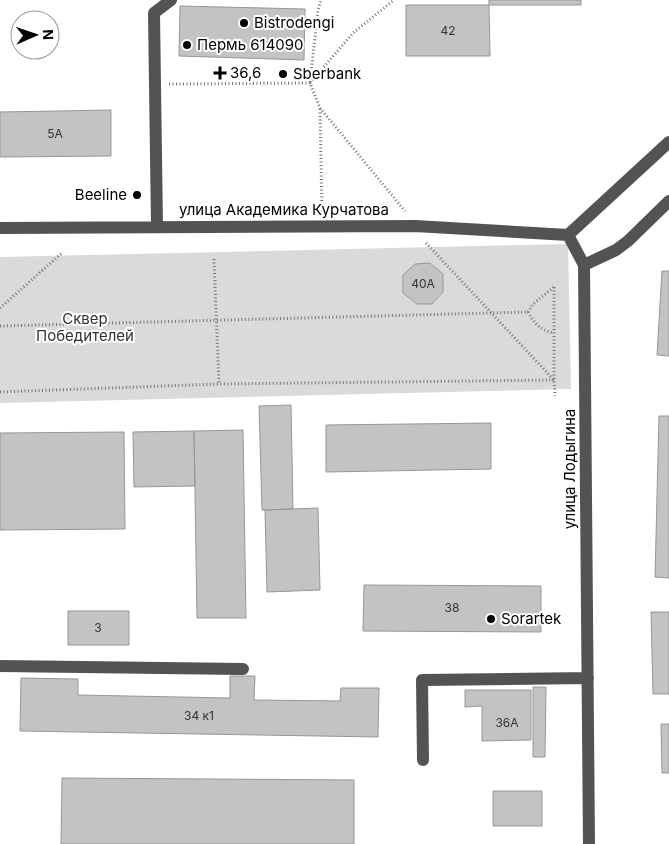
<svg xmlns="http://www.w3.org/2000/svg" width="669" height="844" viewBox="0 0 669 844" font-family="Inter,sans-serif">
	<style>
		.green { fill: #dadada }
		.building { fill: #c3c3c3; stroke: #979797 }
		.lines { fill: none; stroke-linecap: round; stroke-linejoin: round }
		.path { stroke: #757575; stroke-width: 3; stroke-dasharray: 1 2.5; stroke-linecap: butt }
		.minor { stroke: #535353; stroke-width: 12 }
		.poi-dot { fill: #000; stroke: #fff; stroke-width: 2 }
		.labels { text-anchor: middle; stroke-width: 4; stroke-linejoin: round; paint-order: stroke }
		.number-label { font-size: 12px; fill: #313131 }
		.poi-label { font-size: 15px; fill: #000; stroke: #fff; text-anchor: start }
		.street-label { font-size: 15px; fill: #000; stroke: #fff }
		.park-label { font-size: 15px; fill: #313131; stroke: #fff }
	</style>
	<rect width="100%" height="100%" fill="#fff"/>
	<path class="green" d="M568 244 571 389 0 403V257Z"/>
	<path class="building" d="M489 0H581V5H489Z
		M406 5H489L490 56H406Z
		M180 6 305 9 304 60 179 56Z
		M111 110V156L0 157V112Z
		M430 263 443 274V292L432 304H417L403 293V275L415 264Z
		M662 271H669V356L657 355Z
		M291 405 293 509 262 510 259 406Z
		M659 416H669V578L655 577Z
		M491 423V469L326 472V425Z
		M243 430 246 618H197L194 431Z
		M194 431 195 486 134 487 133 432Z
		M124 432 125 529 0 530V433Z
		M318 508 320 590 267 592 265 510Z
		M364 585 541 586V632L363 631Z
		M68 611H129V645H68Z
		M651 612H669V694H653Z
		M230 676H255L254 700 340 701 341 688H379L378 737 20 731 21 678 78 679V695L230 698Z
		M533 687H546L545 757H533Z
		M465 690H531V740L482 741V706L465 707Z
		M661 724H669V773H662Z
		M62 778 354 780V844H61Z
		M493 791H542V826H493Z"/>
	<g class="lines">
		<path class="path" d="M310 82 318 10 321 0
			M310 83 353 33 394 0
			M169 84 310 83 320 108 405 211
			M320 109 322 212
			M426 243 554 380
			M214 259 219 384
			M554 287V380L555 396
			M0 308 62 253
			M528 312 533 304 554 287
			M528 312C535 324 540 330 554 333
			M0 326 528 312
			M0 392 219 384 554 380"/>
		<path class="minor" d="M157 227 154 13 171 0
			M0 228 415 226 568 235
			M568 235 584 265 589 844
			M568 235 669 142
			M584 265 616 250 628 241 669 201
			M0 666 243 669
			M423 760 422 680 588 678"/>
	</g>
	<g class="poi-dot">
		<circle cx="244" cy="23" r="5"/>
		<circle cx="187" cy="45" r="5"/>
		<path d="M217.5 65.5h5v5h5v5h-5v5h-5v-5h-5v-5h5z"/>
		<circle cx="283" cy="74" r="5"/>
		<circle cx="137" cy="195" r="5"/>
		<circle cx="491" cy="619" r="5"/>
	</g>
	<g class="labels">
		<g class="number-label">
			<text x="448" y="35">42</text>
			<text x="55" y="138">5А</text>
			<text x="423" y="288">40А</text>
			<text x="452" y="612">38</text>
			<text x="98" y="632">3</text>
			<text x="199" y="720">34 к1</text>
			<text x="507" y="727">36А</text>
		</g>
		<g class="poi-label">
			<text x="254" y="28">Bistrodengi</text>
			<text x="197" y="50">Пермь 614090</text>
			<text x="230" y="78">36,6</text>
			<text x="293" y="79">Sberbank</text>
			<text x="127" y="200" text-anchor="end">Beeline</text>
			<text x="501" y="624">Sorartek</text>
		</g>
		<g class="street-label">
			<text x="284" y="215">улица Академика Курчатова</text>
			<text transform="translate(570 469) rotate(-90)" y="5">улица Лодыгина</text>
		</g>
		<g class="park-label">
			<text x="85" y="324">Сквер<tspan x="85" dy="17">Победителей</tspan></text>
		</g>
	</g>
	<g transform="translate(35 35) rotate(88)"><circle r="24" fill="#ffffff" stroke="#999999"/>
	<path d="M0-4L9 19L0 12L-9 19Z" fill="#000000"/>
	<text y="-8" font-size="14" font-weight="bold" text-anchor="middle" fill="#000000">N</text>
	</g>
</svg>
